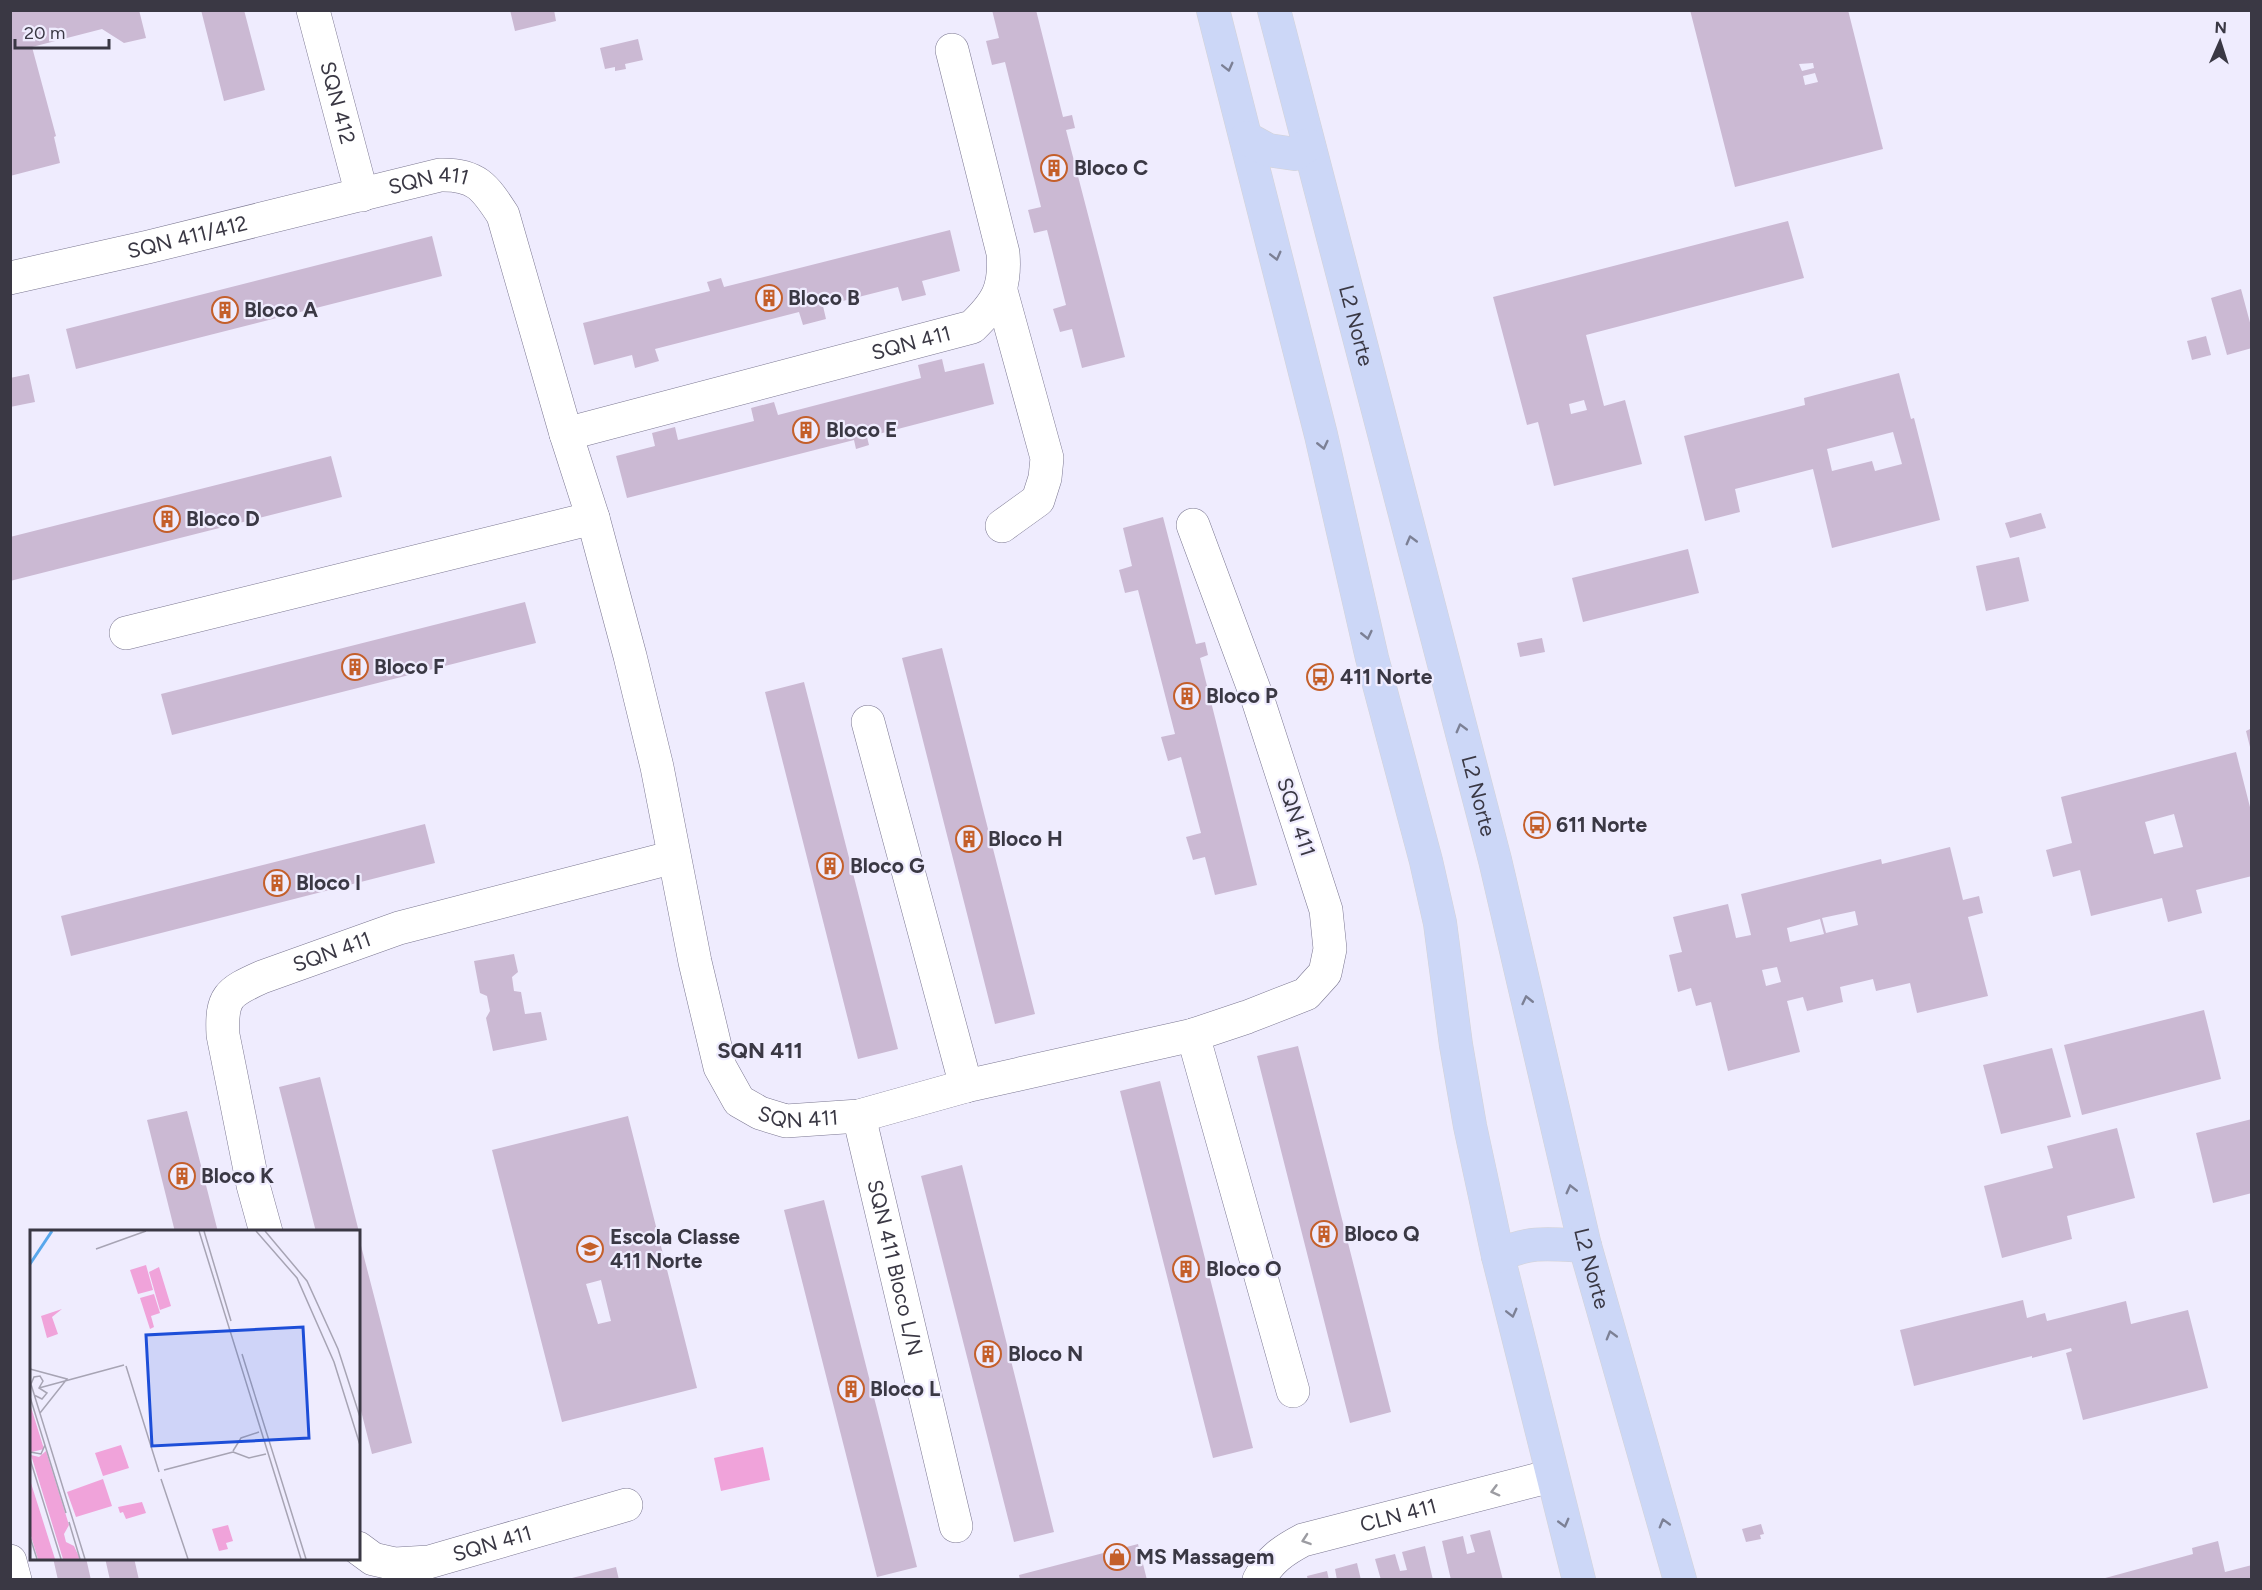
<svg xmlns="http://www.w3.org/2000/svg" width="2262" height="1590" viewBox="0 0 2262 1590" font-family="Figtree,sans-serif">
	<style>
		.green { fill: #f0a3da }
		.building { fill: #cbb9d3; fill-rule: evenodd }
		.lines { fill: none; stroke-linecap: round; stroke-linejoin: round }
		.minor-casing { stroke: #7b7791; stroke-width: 34 }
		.tertiary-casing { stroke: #7b7791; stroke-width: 34 }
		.primary-casing { stroke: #d4d3d6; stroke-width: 34 }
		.minor { stroke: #fff; stroke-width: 33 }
		.tertiary { stroke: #fff; stroke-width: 33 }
		.primary { stroke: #ccd7f7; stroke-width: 33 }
		.oneway { stroke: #7c8095 }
		.oneway2 { stroke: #9c9ca2 }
		.labels { text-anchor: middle; stroke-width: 4.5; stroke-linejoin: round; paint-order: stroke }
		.street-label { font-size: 21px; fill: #3a3844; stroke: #efecfe }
		.poi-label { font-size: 21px; font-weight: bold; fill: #3a3844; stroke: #efecfe; text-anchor: start }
		.neighbourhood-label { font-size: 22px; font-weight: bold; fill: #3a3844; stroke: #efecfe }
		.inset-river { fill: none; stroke: #58a7ec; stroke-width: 3 }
		.inset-road { fill: none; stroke: #a7a4b4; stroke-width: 1.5 }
		.view { fill: #1d4ed8; fill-opacity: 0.15; stroke: #1d4ed8; stroke-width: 3 }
		.inset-edge { fill: none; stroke: #3a3844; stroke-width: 3 }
	</style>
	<rect width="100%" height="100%" fill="#efecfe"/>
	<path class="green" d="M763 1447 770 1480 721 1491 714 1458Z"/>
	<path class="building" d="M10 10H139L146 38 124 43 102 29 32 47 56 136 54 137 60 163 10 176Z
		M201 10H244L265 90 224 101Z
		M510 10H554L556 21 515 31Z
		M992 10H1036L1063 117 1072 115 1075 128 1066 130 1125 357 1082 368 1072 329 1060 332 1053 309 1066 305 1047 230 1034 233 1028 210 1041 207 1005 62 992 65 986 41 999 38Z
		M1690 10H1848L1883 149 1735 187ZM1813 63 1814 68 1802 71 1799 64ZM1815 73 1818 82 1805 85 1803 76Z
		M638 39 643 60 625 64 626 69 615 71V67L605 69 600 48Z
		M1788 221 1804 278 1586 335 1604 406 1625 400 1642 464 1554 486 1538 422 1527 425 1493 297ZM1584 400 1587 410 1571 414 1569 404Z
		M950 230 960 271 922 281 926 295 902 301 898 287 823 306 826 319 803 325 799 312 655 349 659 361 635 368 632 355 594 365 583 323 710 291 707 282 721 278 724 287Z
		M432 236 442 276 76 369 66 329Z
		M2241 289 2252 330V348L2227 355 2211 298Z
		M2206 336 2211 355 2192 360 2187 341Z
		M942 359 945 372 984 363 994 404 867 437 869 445 856 449 854 440 627 498 616 456 655 446 652 433 675 427 678 440 754 421 751 408 774 402 778 415 921 378 918 365Z
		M1899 373 1911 419 1914 418 1940 520 1832 548 1813 469 1735 489 1740 512 1705 521 1684 436 1805 405 1804 398ZM1893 432 1902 464 1875 471 1872 461 1832 471 1827 449Z
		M29 374 35 402 10 407V378Z
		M331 456 342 497 10 581V537Z
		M2041 513 2046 528 2010 538 2005 523Z
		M1163 517 1196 644 1205 642 1208 655 1200 658 1257 885 1215 895 1205 857 1193 860 1186 837 1201 833 1181 757 1168 761 1161 737 1175 734 1138 590 1125 593 1119 570 1132 566 1123 528Z
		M1688 549 1699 593 1583 622 1572 578Z
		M2019 557 2029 601 1986 611 1976 566Z
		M525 602 536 643 172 735 161 694Z
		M1542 638 1545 652 1520 657 1517 643Z
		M942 648 1035 1014 995 1024 902 658Z
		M804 682 898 1049 858 1059 765 692Z
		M2252 728V750L2251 751 2246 731Z
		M2236 752 2252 815V876L2196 890 2202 913 2168 922 2162 898 2091 916 2080 870 2053 877 2046 850 2072 843 2061 797ZM2174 814 2183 847 2154 854 2145 822Z
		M425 824 435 863 71 956 61 916Z
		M1950 847 1963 900 1979 896 1983 913 1968 917 1988 996 1917 1013 1910 983 1876 991 1873 979 1840 987 1843 1002 1807 1011 1803 997 1787 1001 1800 1052 1728 1071 1711 1002 1696 1006 1691 988 1678 992 1669 955 1682 952 1673 917 1728 904 1736 938 1751 935 1741 894 1881 859 1882 864ZM1855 911 1858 925 1826 933 1822 918ZM1820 919 1824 934 1790 942 1787 928ZM1777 967 1781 982 1766 986 1762 970Z
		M514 954 518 972 512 977 514 991 521 992 525 1014 541 1012 547 1040 493 1051 486 1018 490 1011 487 996 480 993 474 961Z
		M2204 1010 2221 1079 2082 1115 2064 1045Z
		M1298 1046 1391 1412 1350 1423 1257 1056Z
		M2052 1048 2071 1117 2001 1134 1983 1065Z
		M320 1077 359 1232H316L279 1087Z
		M1160 1081 1253 1448 1213 1458 1120 1091Z
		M187 1111 218 1232H175L147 1120Z
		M628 1116 697 1388 562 1422 492 1150ZM601 1280 611 1321 598 1324 586 1284Z
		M2252 1119V1193L2213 1203 2196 1133Z
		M2117 1128 2135 1198 2067 1216 2072 1239 2002 1258 1984 1186 2053 1168 2047 1146Z
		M962 1165 1054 1532 1014 1542 921 1176Z
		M824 1200 917 1567 877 1577 784 1210Z
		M358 1234 412 1443 372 1454 358 1399Z
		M2023 1300 2027 1318 2045 1313 2047 1321 2126 1301 2131 1324 2188 1310 2208 1388 2083 1420 2066 1353 2072 1351 2071 1348 2032 1358V1356L1914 1386 1900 1330Z
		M1761 1524 1764 1534 1760 1535 1761 1539 1746 1542 1742 1529Z
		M1490 1530 1503 1580H1451L1442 1541 1463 1536 1467 1554 1475 1552 1470 1535Z
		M2218 1541 2225 1572 2252 1565V1580H2098L2193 1554 2192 1548Z
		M1138 1544 1147 1580H1020L1019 1575Z
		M1425 1546 1433 1580H1381L1375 1559 1395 1554 1400 1571 1407 1570 1402 1552Z
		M53 1558H86L91 1580H58Z
		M105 1558H134L139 1580H110Z
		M1357 1563 1361 1580H1337L1335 1569Z
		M616 1567 619 1580H568V1579Z
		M1327 1571 1329 1580H1308L1307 1576Z"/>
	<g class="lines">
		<defs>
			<g id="minor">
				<path id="s1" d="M313 10 362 195"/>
				<path id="s2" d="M10 278 148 247 440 175C476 174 485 187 503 215L566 434 593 518 630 656 657 767 695 962 720 1067 739 1101 760 1113 786 1121 859 1116 966 1086 1193 1035 1247 1017 1306 994 1325 973 1330 949 1326 910 1258 700 1193 525"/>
				<path d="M1001 291 1047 458 1045 478 1038 500 1002 526"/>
				<path id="s3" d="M566 434 972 327C997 303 1006 289 1003 253L952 50"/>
				<path d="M126 633 593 518"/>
				<path d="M868 722 966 1086"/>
				<path d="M1193 1035 1293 1391"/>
				<path id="s4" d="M859 1116 956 1526"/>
				<path id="s5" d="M266 1232 253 1185 223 1035C221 997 228 992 262 977L399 928 674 857"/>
				<path id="s6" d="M358 1548 373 1559 395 1564 429 1562 626 1505"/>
			</g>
			<g id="tertiary">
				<path d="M10 1561 15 1580"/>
				<path id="s7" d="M1259 1580C1269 1560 1284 1550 1303 1540L1551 1476"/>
			</g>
			<g id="primary">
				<path d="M1213 10 1321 435 1372 658 1426 861 1440 923 1456 1045 1470 1126 1498 1256 1579 1580"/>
				<path id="s8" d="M1274 10 1495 860 1585 1246 1680 1580"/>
				<path d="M1246 138 1268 150 1295 154 1308 145"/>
				<path d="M1498 1256C1529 1240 1552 1244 1585 1246"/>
			</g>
		</defs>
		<use href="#minor" class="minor-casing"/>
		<use href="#tertiary" class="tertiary-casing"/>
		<use href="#primary" class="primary-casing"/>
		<use href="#minor" class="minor"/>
		<use href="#tertiary" class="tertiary"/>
		<use href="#primary" class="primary"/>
	</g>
	<defs><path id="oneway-chevron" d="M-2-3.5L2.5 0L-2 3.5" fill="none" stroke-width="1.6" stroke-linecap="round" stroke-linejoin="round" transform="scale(1.5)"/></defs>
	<g class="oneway">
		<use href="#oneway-chevron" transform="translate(1228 67) rotate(76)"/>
		<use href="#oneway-chevron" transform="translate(1276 256) rotate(76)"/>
		<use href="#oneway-chevron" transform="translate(1323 445) rotate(77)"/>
		<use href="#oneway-chevron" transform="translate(1411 540) rotate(-105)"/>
		<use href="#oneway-chevron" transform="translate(1367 635) rotate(77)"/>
		<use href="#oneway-chevron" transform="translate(1461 728) rotate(-105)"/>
		<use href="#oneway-chevron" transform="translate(1527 1000) rotate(-103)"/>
		<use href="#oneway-chevron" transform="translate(1571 1189) rotate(-104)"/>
		<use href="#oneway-chevron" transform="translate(1512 1313) rotate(76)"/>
		<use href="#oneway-chevron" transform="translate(1611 1335) rotate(-106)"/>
		<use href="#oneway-chevron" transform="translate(1564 1523) rotate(75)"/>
		<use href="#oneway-chevron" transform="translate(1664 1523) rotate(-106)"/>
	</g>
	<g class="oneway2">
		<use href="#oneway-chevron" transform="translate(1495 1491) rotate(165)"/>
		<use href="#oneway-chevron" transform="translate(1306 1540) rotate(161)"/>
	</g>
	<defs>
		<symbol id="building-ring" viewBox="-11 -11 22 22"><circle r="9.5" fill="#efecfe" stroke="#c45f2a" stroke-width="1.5"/><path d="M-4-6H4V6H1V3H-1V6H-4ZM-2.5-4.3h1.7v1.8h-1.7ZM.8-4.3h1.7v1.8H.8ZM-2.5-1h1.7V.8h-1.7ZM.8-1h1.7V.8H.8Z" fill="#c45f2a"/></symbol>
		<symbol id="bus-ring" viewBox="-11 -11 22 22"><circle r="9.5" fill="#efecfe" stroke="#c45f2a" stroke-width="1.5"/><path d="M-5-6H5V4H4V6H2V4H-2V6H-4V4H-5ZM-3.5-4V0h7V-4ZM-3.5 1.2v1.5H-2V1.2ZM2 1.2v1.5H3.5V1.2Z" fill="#c45f2a"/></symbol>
		<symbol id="school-ring" viewBox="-11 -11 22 22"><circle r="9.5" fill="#efecfe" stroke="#c45f2a" stroke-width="1.5"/><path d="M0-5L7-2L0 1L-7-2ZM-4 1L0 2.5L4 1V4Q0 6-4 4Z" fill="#c45f2a"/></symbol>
		<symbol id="shop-ring" viewBox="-11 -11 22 22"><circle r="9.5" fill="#efecfe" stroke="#c45f2a" stroke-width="1.5"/><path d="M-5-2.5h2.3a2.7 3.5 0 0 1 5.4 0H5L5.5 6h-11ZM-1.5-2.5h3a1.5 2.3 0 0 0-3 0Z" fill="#c45f2a"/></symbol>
	</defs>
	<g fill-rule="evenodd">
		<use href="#building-ring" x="1039" y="153" width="30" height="30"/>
		<use href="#building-ring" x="754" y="283" width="30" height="30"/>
		<use href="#building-ring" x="210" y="295" width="30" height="30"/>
		<use href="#building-ring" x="791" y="415" width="30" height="30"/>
		<use href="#building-ring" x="152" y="504" width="30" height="30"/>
		<use href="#building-ring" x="340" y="652" width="30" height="30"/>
		<use href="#bus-ring" x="1305" y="662" width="30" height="30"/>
		<use href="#building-ring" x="1172" y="681" width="30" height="30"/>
		<use href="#bus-ring" x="1522" y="810" width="30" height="30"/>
		<use href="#building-ring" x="954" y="824" width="30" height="30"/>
		<use href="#building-ring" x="815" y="851" width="30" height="30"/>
		<use href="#building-ring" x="262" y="868" width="30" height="30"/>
		<use href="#building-ring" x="167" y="1161" width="30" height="30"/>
		<use href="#building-ring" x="1309" y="1219" width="30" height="30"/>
		<use href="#school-ring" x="575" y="1234" width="30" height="30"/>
		<use href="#building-ring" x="1171" y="1254" width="30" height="30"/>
		<use href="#building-ring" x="973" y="1339" width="30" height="30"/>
		<use href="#building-ring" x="836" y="1374" width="30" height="30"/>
		<use href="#shop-ring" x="1102" y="1542" width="30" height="30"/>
	</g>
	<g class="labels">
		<g class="street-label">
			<text dy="7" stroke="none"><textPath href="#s1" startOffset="96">SQN 412</textPath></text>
			<text dy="7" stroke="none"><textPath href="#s2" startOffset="430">SQN 411</textPath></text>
			<text dy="7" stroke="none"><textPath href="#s2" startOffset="182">SQN 411/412</textPath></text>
			<text dy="7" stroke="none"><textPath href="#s8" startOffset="326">L2 Norte</textPath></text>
			<text dy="7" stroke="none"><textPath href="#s3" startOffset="357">SQN 411</textPath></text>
			<text dy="7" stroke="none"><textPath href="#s8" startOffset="812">L2 Norte</textPath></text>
			<text transform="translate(1296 817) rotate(72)" y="7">SQN 411</text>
			<text dy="7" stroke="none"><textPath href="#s5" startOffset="354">SQN 411</textPath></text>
			<text dy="7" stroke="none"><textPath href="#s2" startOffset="1504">SQN 411</textPath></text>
			<text dy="7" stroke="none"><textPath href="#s8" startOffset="1298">L2 Norte</textPath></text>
			<text dy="7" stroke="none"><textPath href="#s4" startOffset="156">SQN 411 Bloco L/N</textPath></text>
			<text dy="7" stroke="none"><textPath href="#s7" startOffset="159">CLN 411</textPath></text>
			<text dy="7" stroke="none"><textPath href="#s6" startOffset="141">SQN 411</textPath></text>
		</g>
		<g class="poi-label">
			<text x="1074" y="175">Bloco C</text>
			<text x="788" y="305">Bloco B</text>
			<text x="244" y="317">Bloco A</text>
			<text x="826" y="437">Bloco E</text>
			<text x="186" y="526">Bloco D</text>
			<text x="374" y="674">Bloco F</text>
			<text x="1340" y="684">411 Norte</text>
			<text x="1206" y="703">Bloco P</text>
			<text x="1556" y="832">611 Norte</text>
			<text x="988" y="846">Bloco H</text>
			<text x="850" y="873">Bloco G</text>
			<text x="296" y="890">Bloco I</text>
			<text x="201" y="1183">Bloco K</text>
			<text x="1344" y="1241">Bloco Q</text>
			<text x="610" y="1244">Escola Classe<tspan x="610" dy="24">411 Norte</tspan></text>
			<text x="1206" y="1276">Bloco O</text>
			<text x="1008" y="1361">Bloco N</text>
			<text x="870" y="1396">Bloco L</text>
			<text x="1136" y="1564">MS Massagem</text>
		</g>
		<g class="neighbourhood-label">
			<text x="760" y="1058">SQN 411</text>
		</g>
	</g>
	<g transform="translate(30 1230)">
		<rect width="330" height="330" fill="#efecfe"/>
		<path d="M116 35 123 60 108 64 100 40ZM129 37 141 76 130 80 119 42ZM124 64 130 83 121 86 124 97 120 99 110 68ZM32 79 22 87 28 104 17 108 11 86ZM0 174 14 219 2 222 0 218ZM91 215 99 238 73 246 65 223ZM16 221 39 295 34 304 36 312 44 316 50 329H33L1 225 9 227ZM73 249 82 276 46 287 37 262ZM0 250 25 329H8L0 303ZM112 272 116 283 96 289 93 282 90 283 88 277ZM198 295 203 311 196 313 198 319 189 321 182 299Z" fill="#f0a3da"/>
		<path class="inset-river" d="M0 34 22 1"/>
		<path class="inset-road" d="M169 1 271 329M174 1 201 91M226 1 267 48 304 132 330 215M235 1 277 51 308 119 330 187M66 19 116 1M212 124 276 329M96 136 129 242M0 139 37 149 10 183M0 151 55 329M1 154 4 147 10 146 13 151 9 158 17 163 12 169 4 165M9 158 94 135M0 167 36 283M203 221 211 208 229 202M0 222 11 224 15 215M203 222 219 228 236 224M0 229 31 329M134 240 203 222M131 249 158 329M39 292 50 329M0 307 7 329"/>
		<path class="view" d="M273 97 279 208 122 216 116 105Z"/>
		<rect width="330" height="330" class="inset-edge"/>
	</g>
	<rect width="2262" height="1590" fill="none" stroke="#3a3844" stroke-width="24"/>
	<g transform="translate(2220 42) rotate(3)" stroke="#efecfe" stroke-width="4.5" paint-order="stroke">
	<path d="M0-4.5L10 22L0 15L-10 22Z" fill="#3a3844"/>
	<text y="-9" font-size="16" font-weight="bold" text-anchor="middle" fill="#3a3844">N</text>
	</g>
	<path d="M15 39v9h94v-9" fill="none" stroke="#3a3844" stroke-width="3"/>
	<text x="24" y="39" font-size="18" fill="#3a3844" stroke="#efecfe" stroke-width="4.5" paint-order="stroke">20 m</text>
</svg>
